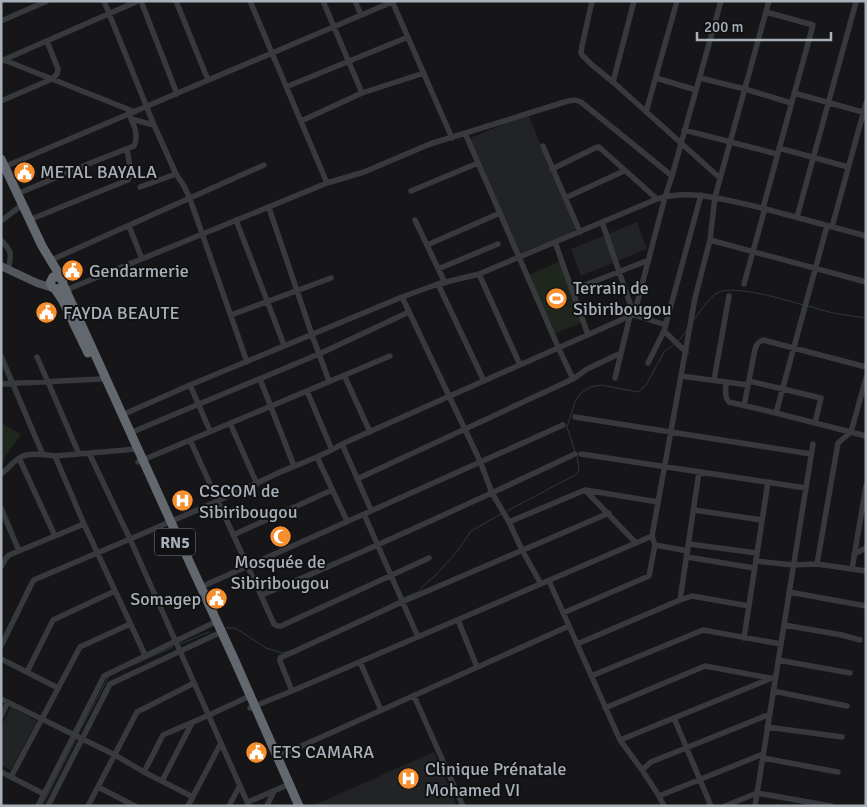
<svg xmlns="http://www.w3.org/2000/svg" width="867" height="807" viewBox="0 0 867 807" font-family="Signika,sans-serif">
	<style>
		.built { fill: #222325 }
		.green { fill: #1e261e }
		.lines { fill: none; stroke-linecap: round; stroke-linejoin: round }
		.stream { stroke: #2c383d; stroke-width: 1 }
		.minor { stroke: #37393d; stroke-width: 5.5 }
		.major { stroke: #53575c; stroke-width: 8 }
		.highway { stroke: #63686f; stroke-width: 9 }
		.labels { text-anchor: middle; stroke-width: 4; stroke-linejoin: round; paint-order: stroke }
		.shield { fill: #111113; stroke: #7b8087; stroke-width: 1 }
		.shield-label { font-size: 16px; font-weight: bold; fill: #a8b0b9 }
		.poi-label { font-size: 18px; fill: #a8b0b9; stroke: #111113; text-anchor: start }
	</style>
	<rect width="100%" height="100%" fill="#161618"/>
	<path class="built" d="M528 114 576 230 518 254 470 138Z
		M637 222 647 249 581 276 571 249Z
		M11 707 37 721 11 770 1 765V726Z
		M434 752 457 806H312Z"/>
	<path class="green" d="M560 261 585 321 554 334 529 275Z
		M1 423 21 434 1 463Z"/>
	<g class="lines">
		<path class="stream" d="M808 306 833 313 866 318
			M693 321C699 313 710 296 719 292 737 285 785 300 804 305
			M679 340 687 330
			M575 452 567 427 575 402 580 394 590 387 601 385 638 392 646 385 664 352 674 344
			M507 511 577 474 579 470 577 456
			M403 598 418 592 425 584 435 576 459 549 471 531 501 514
			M383 608 400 600
			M226 628H235L266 648 282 653 289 651
			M180 644 209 632
			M128 667 173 647
			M78 734 109 676
			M42 806 76 739"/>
		<path class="minor" d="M104 1 154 125 176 174 184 186 190 199 247 362
			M141 1 177 94
			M176 1 208 80
			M250 1 327 183
			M323 1 362 93
			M355 1 361 15
			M392 1 452 138
			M592 1 582 46 581 52 582 55 592 65 613 82 720 178
			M1 21 47 1
			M4 60 135 112
			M1 61 138 1
			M656 78 696 90
			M700 78 745 89 791 103
			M613 82 634 1
			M286 87 408 37
			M794 93 866 113
			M1 101 52 79 57 74 58 69 47 41
			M646 112 677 1
			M131 119 154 125
			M301 121 362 93 424 73
			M684 130 777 154
			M465 133 559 349 573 379
			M543 146 580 232
			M779 148 848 167
			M4 167 392 2
			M552 169 595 148 599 147 657 199
			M140 187 176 174
			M411 191 478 163
			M17 194 93 162 134 146C139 135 134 125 129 114
			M565 198 624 171
			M269 208 312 335 329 381
			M763 208 813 25 766 12
			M797 217 856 2
			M29 220 128 180 131 173 127 149
			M236 220 284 345
			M415 220 445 283
			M1 221 22 205
			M602 222 634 315
			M129 226 142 259
			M832 227 866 103
			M1 240C12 251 12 255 8 269
			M710 240 866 282
			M555 242 588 335
			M427 245 500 213
			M49 261 264 165
			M438 269 498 244
			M479 274 520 365
			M438 284 484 381
			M744 284 765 208
			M585 285 649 260
			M66 290 327 183 364 172 430 144 568 101 575 100 581 102 672 176
			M402 297 480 461 492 493 509 522 522 550 541 584
			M231 315 331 278
			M634 315 665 197 672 176 721 1
			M664 331 686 352
			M1 356 43 455
			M37 357 48 382 79 454
			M648 363 664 331 701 195
			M344 375 370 432
			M681 376 748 385
			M615 378 630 316
			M260 379 294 466
			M714 380 729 296
			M749 381 821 398 815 423
			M726 382C726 389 724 397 729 402L776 413 866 436
			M1 384 101 379
			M190 385 210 431
			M307 391 332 450
			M744 406 755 349C757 344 758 342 763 340L866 367
			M776 413 827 226
			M122 415 190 385 402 297 438 284 479 274 657 199C684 191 709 196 736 202 754 206 771 210 788 215 814 222 840 229 866 236
			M575 417 811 454
			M230 423 257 484
			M130 433 319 354 409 312
			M190 440 274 624 277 626H281L429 558
			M342 444 371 510
			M89 453 130 539 249 806
			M581 454 806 488
			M55 456 84 524 145 655
			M317 457 347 521
			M19 458 55 536
			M138 462 390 356
			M1 474C8 469 15 459 23 456 32 452 46 455 55 456L137 449
			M357 479 573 379 587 369 621 353
			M585 490 636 543
			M1 508 19 551
			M694 510 762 520
			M364 514 418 637
			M509 522 585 490 658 502
			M233 535 332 490
			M689 544 757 553
			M655 545 688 551
			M854 554 866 548
			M687 557 754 568
			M756 561 793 565 817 564 866 571
			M817 564 838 443 851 432 866 378
			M1 567 6 558 9 555 84 524
			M852 569 866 486
			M549 581 620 740 642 770 659 796 664 806
			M201 587 563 425
			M789 592 866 606
			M262 595C367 551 471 503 575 454
			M680 600 699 472
			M563 613 649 576 655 545 652 536 695 298 710 240 715 197 769 1
			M458 620 477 667
			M784 625 842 635 860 640
			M744 638 768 482
			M577 644 680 600 692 596 749 606
			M1 646 32 583 34 580C115 545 197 512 276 474 298 464 322 457 342 444L630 316 634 315 666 325
			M1 659 58 688
			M778 660 850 673
			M360 662 381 710
			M27 672 53 620 115 591
			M591 676 703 630 781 644
			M292 691 280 661V658L402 602 609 513
			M773 691 847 706
			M414 696 463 806
			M1 699 115 755 144 772 193 797
			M250 708 292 691 652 536
			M605 708 705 666 775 679
			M1 716 8 702
			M674 718 711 806
			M767 727 842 737
			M620 740 772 678
			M277 757 569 626
			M763 758 838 772
			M642 770 651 762 770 714
			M1 772 44 794
			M144 772 163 735 209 715 250 696
			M11 777 80 647 130 624
			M162 781 192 723
			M98 787 135 806
			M659 796 763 754
			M248 802 285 786
			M38 806 104 676 213 623
			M48 806 110 684 217 634
			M88 806 137 712 194 683
			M188 806 221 743
			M229 806 240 785
			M267 806 274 791
			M725 806 757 793 831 806
			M755 806 813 444"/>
		<path class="major" d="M1 266 37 283 53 288"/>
		<path class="highway" d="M1 159 42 246 62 279 63 284 171 522 235 661 299 806
			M60 288 57 289 53 288 50 283 53 277 55 276 60 278
			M55 289 63 301 88 353"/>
	</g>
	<defs>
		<symbol id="civic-disc" viewBox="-11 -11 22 22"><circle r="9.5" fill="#f88f2e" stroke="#111113"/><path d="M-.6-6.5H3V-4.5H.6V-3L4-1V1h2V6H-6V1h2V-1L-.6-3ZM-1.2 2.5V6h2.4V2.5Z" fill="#fff"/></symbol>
		<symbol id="stadium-disc" viewBox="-11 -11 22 22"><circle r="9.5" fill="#f88f2e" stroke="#111113"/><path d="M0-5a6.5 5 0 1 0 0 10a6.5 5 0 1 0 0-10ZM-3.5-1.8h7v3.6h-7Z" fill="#fff"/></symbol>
		<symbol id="hospital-disc" viewBox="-11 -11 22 22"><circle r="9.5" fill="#f88f2e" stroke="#111113"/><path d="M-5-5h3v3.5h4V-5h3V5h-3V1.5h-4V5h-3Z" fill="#fff"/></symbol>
		<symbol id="mosque-disc" viewBox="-11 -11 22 22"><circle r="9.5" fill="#f88f2e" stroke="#111113"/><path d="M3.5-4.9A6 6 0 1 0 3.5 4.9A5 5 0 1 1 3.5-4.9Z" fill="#fff"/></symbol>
	</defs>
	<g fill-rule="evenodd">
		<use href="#civic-disc" x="12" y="160" width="25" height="25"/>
		<use href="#civic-disc" x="60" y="258" width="25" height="25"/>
		<use href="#stadium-disc" x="544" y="286" width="25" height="25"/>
		<use href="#civic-disc" x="34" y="300" width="25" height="25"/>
		<use href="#hospital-disc" x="170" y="488" width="25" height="25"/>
		<use href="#mosque-disc" x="268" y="524" width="25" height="25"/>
		<use href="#civic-disc" x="204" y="586" width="25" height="25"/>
		<use href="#civic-disc" x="244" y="740" width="25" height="25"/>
		<use href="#hospital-disc" x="396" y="766" width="25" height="25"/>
	</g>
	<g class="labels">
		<rect class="shield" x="155" y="528.5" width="40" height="27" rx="4"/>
		<g class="shield-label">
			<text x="175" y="548">RN5</text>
		</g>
		<g class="poi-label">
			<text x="40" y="178">METAL BAYALA</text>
			<text x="89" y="277">Gendarmerie</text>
			<text x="573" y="294">Terrain de<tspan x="573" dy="21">Sibiribougou</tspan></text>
			<text x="63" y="319">FAYDA BEAUTE</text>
			<text x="199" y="497">CSCOM de<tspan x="199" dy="21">Sibiribougou</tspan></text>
			<text x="280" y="568" text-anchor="middle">Mosquée de<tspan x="280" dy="21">Sibiribougou</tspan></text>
			<text x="201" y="605" text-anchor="end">Somagep</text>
			<text x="272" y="758">ETS CAMARA</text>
			<text x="425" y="775">Clinique Prénatale<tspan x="425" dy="21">Mohamed VI</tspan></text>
		</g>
	</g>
	<rect width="867" height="807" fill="none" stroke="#a8b0b9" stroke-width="5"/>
	<path d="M697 32v8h134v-8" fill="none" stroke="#a8b0b9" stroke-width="2.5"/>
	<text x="704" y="32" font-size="15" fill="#a8b0b9" stroke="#111113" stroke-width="4" paint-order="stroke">200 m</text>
</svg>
